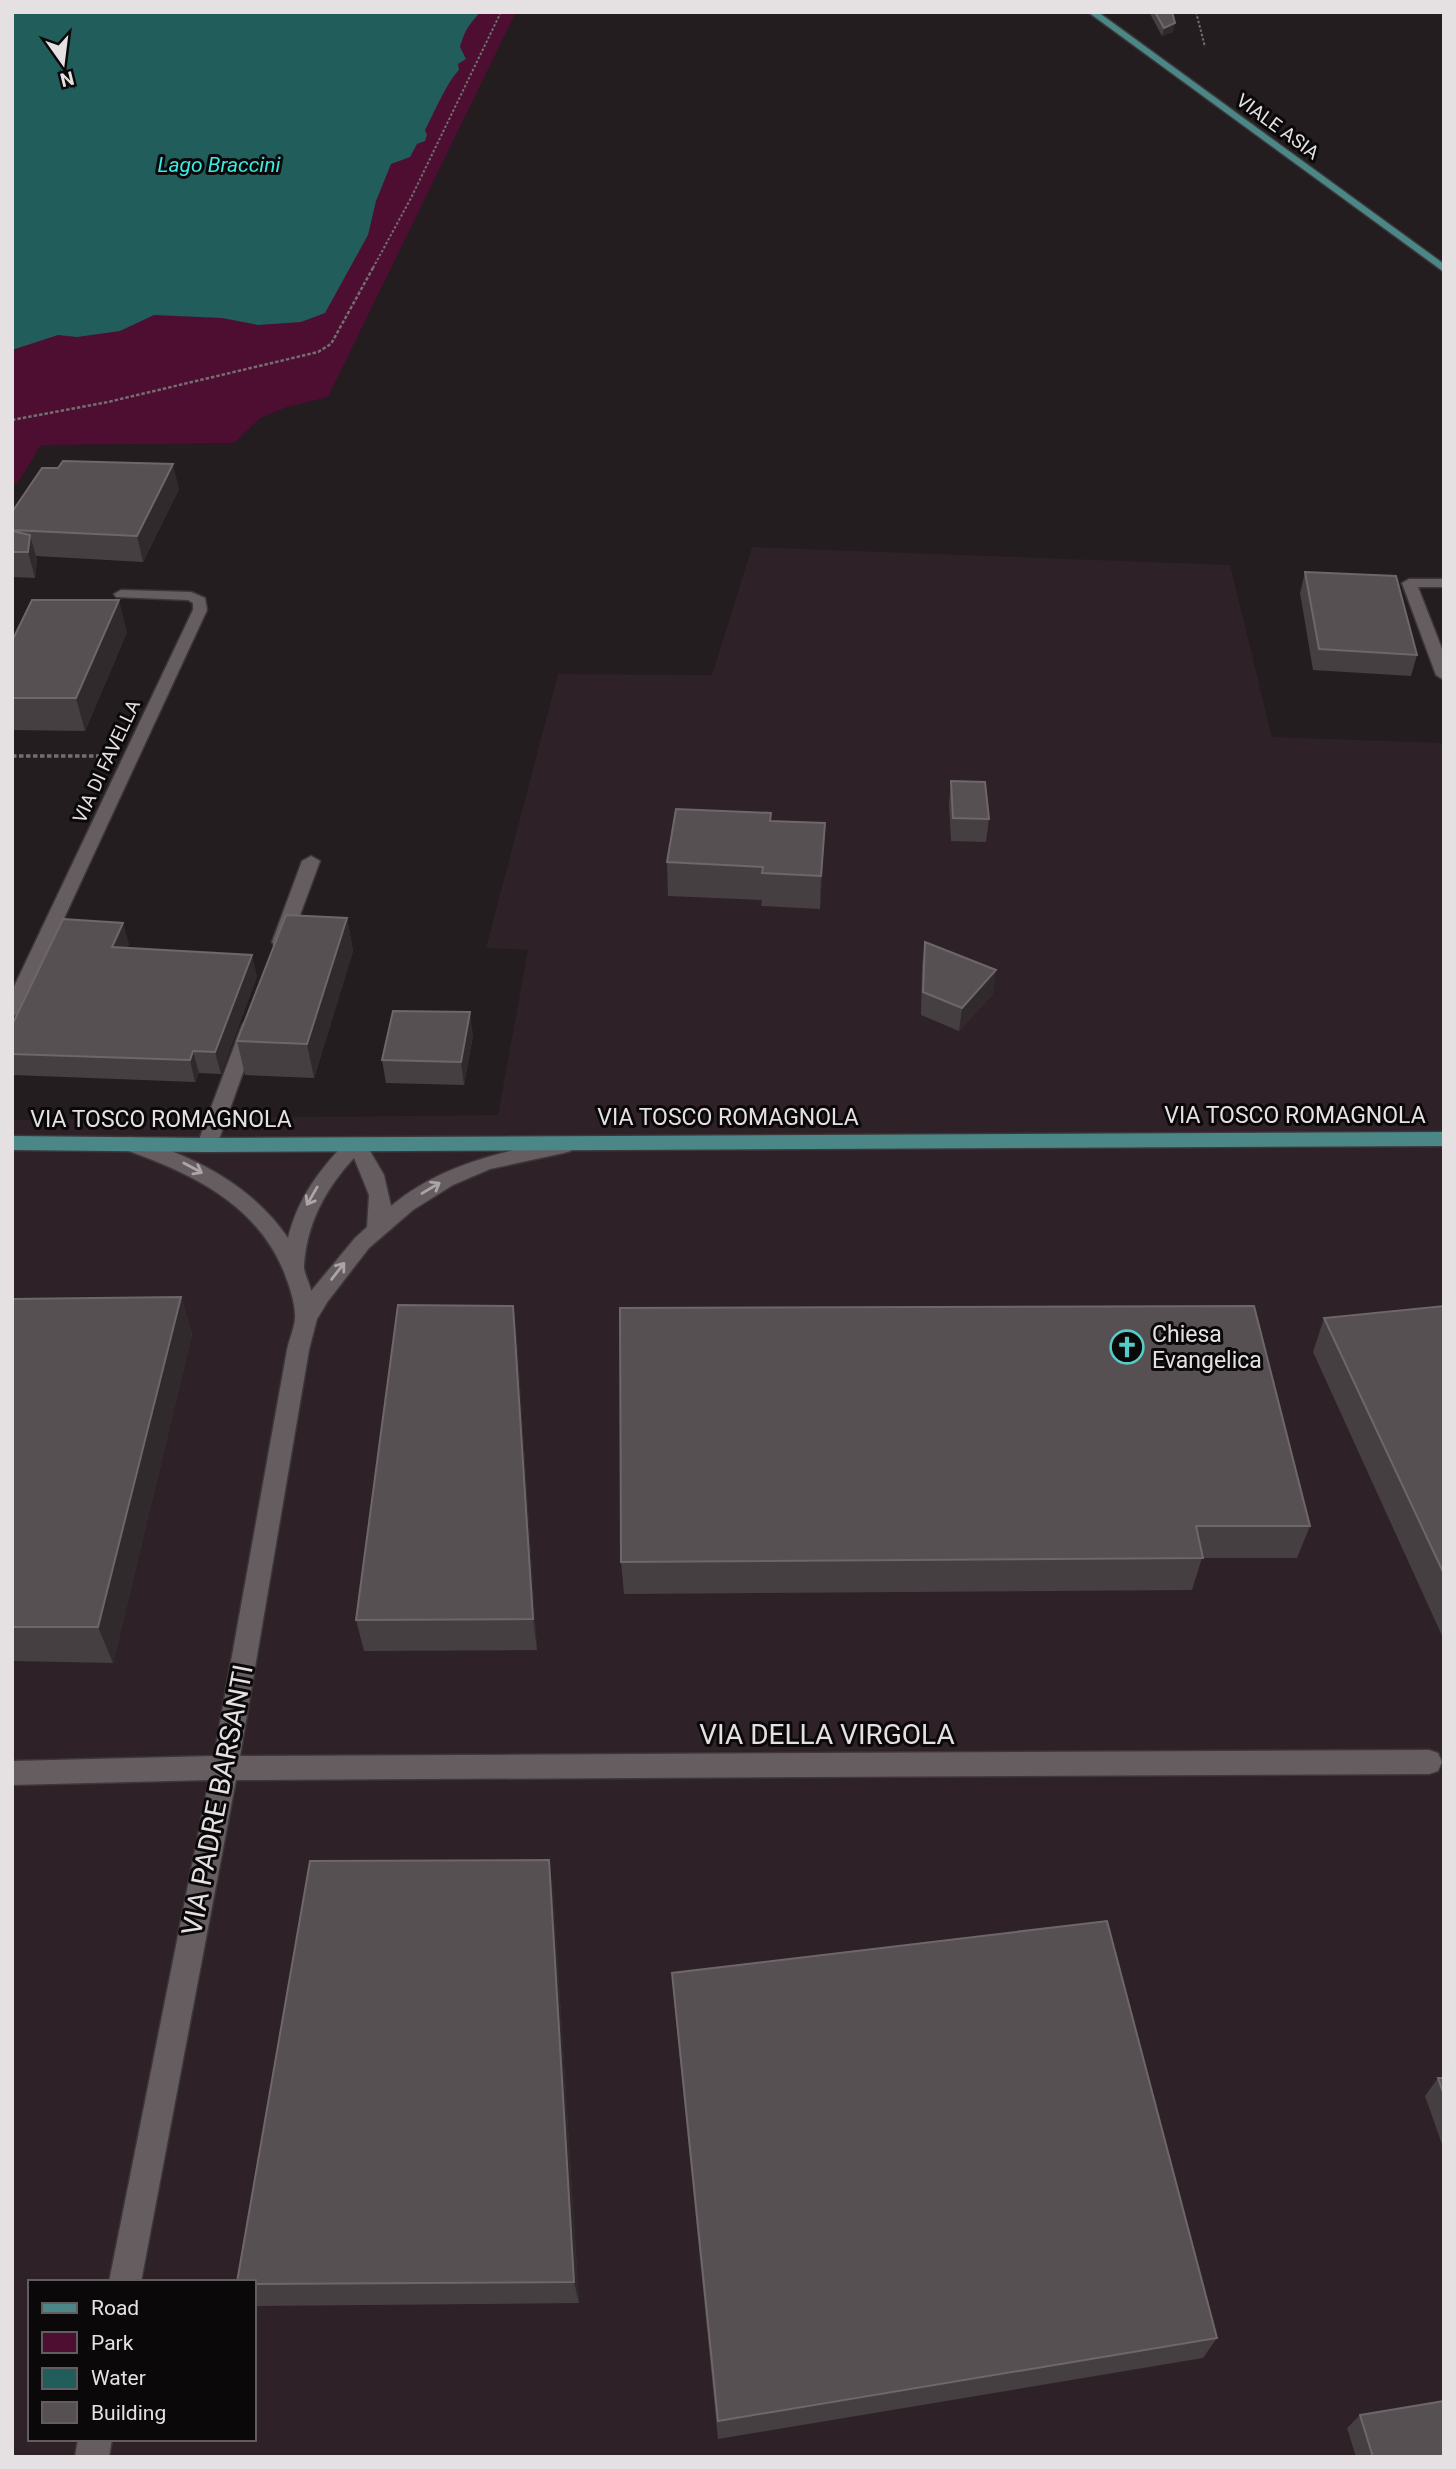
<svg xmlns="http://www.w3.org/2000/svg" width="1456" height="2469" viewBox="0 0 1456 2469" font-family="Roboto,sans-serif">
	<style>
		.built { fill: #2e2127; fill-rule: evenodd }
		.green { fill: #4d0e31 }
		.water { fill: #215e5b }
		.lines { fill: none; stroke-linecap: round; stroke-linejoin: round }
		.service-casing { stroke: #3c3739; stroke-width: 3 }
		.minor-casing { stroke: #3c3739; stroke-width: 3 }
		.primary-casing { stroke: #3c3739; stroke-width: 3 }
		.path-far2 { stroke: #746e70; stroke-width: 2; stroke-dasharray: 2.5 2; stroke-linecap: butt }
		.path-far1 { stroke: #746e70; stroke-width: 2.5; stroke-dasharray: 3.5 2; stroke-linecap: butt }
		.path { stroke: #746e70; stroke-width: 3.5; stroke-dasharray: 4.5 2.5; stroke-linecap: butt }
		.service { fill: #655d60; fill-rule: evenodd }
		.minor { fill: #655d60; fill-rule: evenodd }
		.primary { fill: #4b8786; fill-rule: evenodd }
		.wall { fill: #463f42 }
		.shaded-wall { fill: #312a2d }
		.building { fill: #575053; stroke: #6d676a; stroke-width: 2 }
		.oneway { stroke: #aba5a8 }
		.labels { text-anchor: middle; stroke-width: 6; stroke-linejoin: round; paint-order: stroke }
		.far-street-label { font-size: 19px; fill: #e5e0e2; stroke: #0b0809 }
		.far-water-label { font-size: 21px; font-style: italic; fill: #3ee9e2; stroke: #0b0809 }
		.street-label { font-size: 23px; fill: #e5e0e2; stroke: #0b0809 }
		.poi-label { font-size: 23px; fill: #e5e0e2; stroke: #0b0809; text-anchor: start }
		.near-street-label { font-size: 28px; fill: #e5e0e2; stroke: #0b0809 }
	</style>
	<rect width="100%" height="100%" fill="#231d1f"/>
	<path class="built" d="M752 547 1230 565 1272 737 1444 743V2457H12V1120L498 1115 528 950 486 948 558 674 712 675ZM30 2282H254V2439H30Z"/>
	<path class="green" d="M12 12H516L328 397 287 407 260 418 234 443 41 445 17 484H12Z"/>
	<path class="water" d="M12 12H480C469 26 466 27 460 47L466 59 458 64 459 70C447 82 434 113 425 130L427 135 425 141 417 144 410 157 391 164 376 201 368 235 325 313 301 322 258 325 222 318 154 315 120 331 77 337 58 335 12 350Z"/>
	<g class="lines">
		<defs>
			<path id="service" d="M121 590 191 592 205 598 207 610 21 1011 12 1017V991L193 610V603L188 600 116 597 114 594Z
				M311 856 320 861 290 942 287 946H275L272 942 302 861Z
				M250 1022 257 1024 259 1028 217 1145 214 1150H200L197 1145 241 1028 243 1024Z"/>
			<path id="minor" d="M1409 579H1444V587H1418L1444 654V680L1436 675 1402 583Z
				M130 1137C192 1155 251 1184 288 1238 298 1197 320 1169 349 1139H363L384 1175 391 1206C441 1164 502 1152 564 1139L571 1141 574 1146 571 1151 564 1153 490 1169 453 1185 413 1210 369 1248 328 1301 317 1319 309 1350 240 1756 1429 1750 1438 1753 1442 1762 1438 1771 1429 1774 236 1780 141 2282H109L209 1780 12 1785V1761L214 1756 287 1350C289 1340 294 1329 295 1319 296 1304 289 1285 284 1272 256 1203 189 1172 123 1149L120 1144 123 1139ZM354 1158 369 1195 367 1227 355 1238 311 1291C310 1283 303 1272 304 1265 307 1223 326 1188 354 1158Z
				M78 2439H112L109 2457H75Z"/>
			<path id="primary" d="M1088 12H1098L1444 264V272Z
				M1444 1132V1146L207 1152 12 1150V1136L207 1138Z"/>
		</defs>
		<use href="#service" class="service-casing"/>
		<use href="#minor" class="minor-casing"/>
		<use href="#primary" class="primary-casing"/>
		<path class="path-far2" d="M1196 12 1205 47
			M373 268 411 198 501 12"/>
		<path class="path-far1" d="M12 420 108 402 318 352 331 344 374 266"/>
		<path class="path" d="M12 756H99"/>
		<use href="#service" class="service"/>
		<use href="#minor" class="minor"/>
		<use href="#primary" class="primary"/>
	</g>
	<path class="wall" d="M1149 12H1172L1173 32 1162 36Z
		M179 489 143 562 36 556 37 560 35 578 12 577V512Z
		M1305 572 1417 655 1411 676 1313 670 1300 593Z
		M127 632 85 731 12 730V641Z
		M951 781 989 819 986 842 951 841 949 804Z
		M771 813V821L825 823 820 909 761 906 762 900 668 896 667 862Z
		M347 918 353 951 314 1078 245 1075 237 1041Z
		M925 942 993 994 959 1031 921 1015 922 965Z
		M129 944 127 948 257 976 221 1074 199 1073 195 1082 12 1075V1025Z
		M473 1035 464 1085 386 1083 382 1060Z
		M181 1297 192 1334 113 1663 12 1661V1299Z
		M513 1306 517 1340 537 1650 364 1651 356 1620Z
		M1444 1306V1640L1313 1352 1324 1318Z
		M620 1308 1310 1526 1297 1558H1202L1192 1590 624 1594 621 1562Z
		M553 1888 579 2303 254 2306V2282Z
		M672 1973 1217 2338 1203 2358 718 2439 674 2000Z
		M1438 2078H1444V2150L1425 2096Z
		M1360 2415 1444 2457H1356L1347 2428Z"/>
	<path class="shaded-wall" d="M1175 23 1173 32 1162 36 1164 28Z
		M173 464 179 489 143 562 137 536Z
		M30 535 37 560 35 578 28 552Z
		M119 600 127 632 85 731 76 698Z
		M825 823 823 857 820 909 821 876Z
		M347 918 353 951 314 1078 307 1044Z
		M123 923 129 944 118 969 112 947Z
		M252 955 257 976 221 1074 215 1052Z
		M996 970 993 994 959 1031 962 1008Z
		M470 1012 473 1035 464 1085 461 1062Z
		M193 1051 199 1073 195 1082 190 1060Z
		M181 1297 192 1334 113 1663 98 1627Z
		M513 1306 517 1340 537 1650 533 1619Z
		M549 1860 553 1888 579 2303 574 2282Z"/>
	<path class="building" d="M1155 12H1172L1175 23 1164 28Z
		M63 461 173 464 137 536 12 530V512L42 468H58Z
		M12 531 30 535 28 552H12Z
		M1305 572 1396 576 1417 655 1319 649Z
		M32 600H119L76 698H12V641Z
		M951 781 985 782 989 819 953 818Z
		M676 809 771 813 770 821 825 823 821 876 762 873 763 867 667 862Z
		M286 915 347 918 307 1044 237 1041Z
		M63 919 123 923 112 947 252 955 215 1052 193 1051 190 1060 12 1054V1025Z
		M925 942 996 970 962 1008 923 992Z
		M393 1011 470 1012 461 1062 382 1060Z
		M181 1297 98 1627H12V1299Z
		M398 1305 513 1306 533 1619 356 1620Z
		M1254 1306 1310 1526H1196L1203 1558 621 1562 620 1308Z
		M1444 1306V1574L1324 1318Z
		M549 1860 574 2282 254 2284V2282H237L310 1861Z
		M1107 1921 1217 2338 718 2421 672 1973Z
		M1438 2078H1444V2095Z
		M1444 2401V2457H1373L1360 2415Z"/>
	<defs><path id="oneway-shaft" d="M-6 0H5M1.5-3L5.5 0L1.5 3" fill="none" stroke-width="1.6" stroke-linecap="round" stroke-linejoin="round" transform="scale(1.75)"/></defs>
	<g class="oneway">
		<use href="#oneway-shaft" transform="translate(193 1168) rotate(28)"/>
		<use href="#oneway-shaft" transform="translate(431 1188) rotate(-31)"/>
		<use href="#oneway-shaft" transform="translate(312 1196) rotate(120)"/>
		<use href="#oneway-shaft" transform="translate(338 1271) rotate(-52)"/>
	</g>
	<defs>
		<symbol id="church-ring" viewBox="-11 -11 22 22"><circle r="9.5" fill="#0b0809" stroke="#54cdc8" stroke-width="1.5"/><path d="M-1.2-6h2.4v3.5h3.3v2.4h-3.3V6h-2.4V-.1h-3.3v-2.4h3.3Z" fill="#54cdc8"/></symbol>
	</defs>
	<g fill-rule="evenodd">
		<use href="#church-ring" x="1108" y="1328" width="38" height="38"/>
	</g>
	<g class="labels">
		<g class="far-street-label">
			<text transform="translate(1278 126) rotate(36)" y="7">VIALE ASIA</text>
			<text transform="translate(106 761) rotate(-65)" y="7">VIA DI FAVELLA</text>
		</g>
		<g class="far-water-label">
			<text x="219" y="172">Lago Braccini</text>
		</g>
		<g class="street-label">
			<text x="1295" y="1123">VIA TOSCO ROMAGNOLA</text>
			<text x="728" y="1125">VIA TOSCO ROMAGNOLA</text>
			<text x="161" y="1127">VIA TOSCO ROMAGNOLA</text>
		</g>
		<g class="poi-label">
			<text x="1152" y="1342">Chiesa<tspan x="1152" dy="26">Evangelica</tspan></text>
		</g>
		<g class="near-street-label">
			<text x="827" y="1744">VIA DELLA VIRGOLA</text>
			<text transform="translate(217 1800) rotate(-79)" y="10">VIA PADRE BARSANTI</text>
		</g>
	</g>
	<rect width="1456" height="2469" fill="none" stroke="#e5e0e2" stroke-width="28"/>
	<rect x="28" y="2280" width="228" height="161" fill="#0b0809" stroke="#625e60" stroke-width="2"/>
	<rect x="42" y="2303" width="35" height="10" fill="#4b8786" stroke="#625e60" stroke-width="2"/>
	<text x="91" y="2315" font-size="21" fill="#e5e0e2">Road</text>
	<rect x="42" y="2332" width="35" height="21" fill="#4d0e31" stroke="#625e60" stroke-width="2"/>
	<text x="91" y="2350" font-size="21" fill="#e5e0e2">Park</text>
	<rect x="42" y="2368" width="35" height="21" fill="#215e5b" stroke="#625e60" stroke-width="2"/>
	<text x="91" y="2385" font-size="21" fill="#e5e0e2">Water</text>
	<rect x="42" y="2402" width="35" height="21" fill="#575053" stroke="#625e60" stroke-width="2"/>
	<text x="91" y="2420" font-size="21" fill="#e5e0e2">Building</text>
	<g transform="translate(63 63) rotate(166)" stroke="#0b0809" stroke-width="5" paint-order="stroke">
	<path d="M0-5L12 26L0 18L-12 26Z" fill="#e5e0e2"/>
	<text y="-10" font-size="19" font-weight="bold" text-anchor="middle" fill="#e5e0e2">N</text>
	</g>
</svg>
